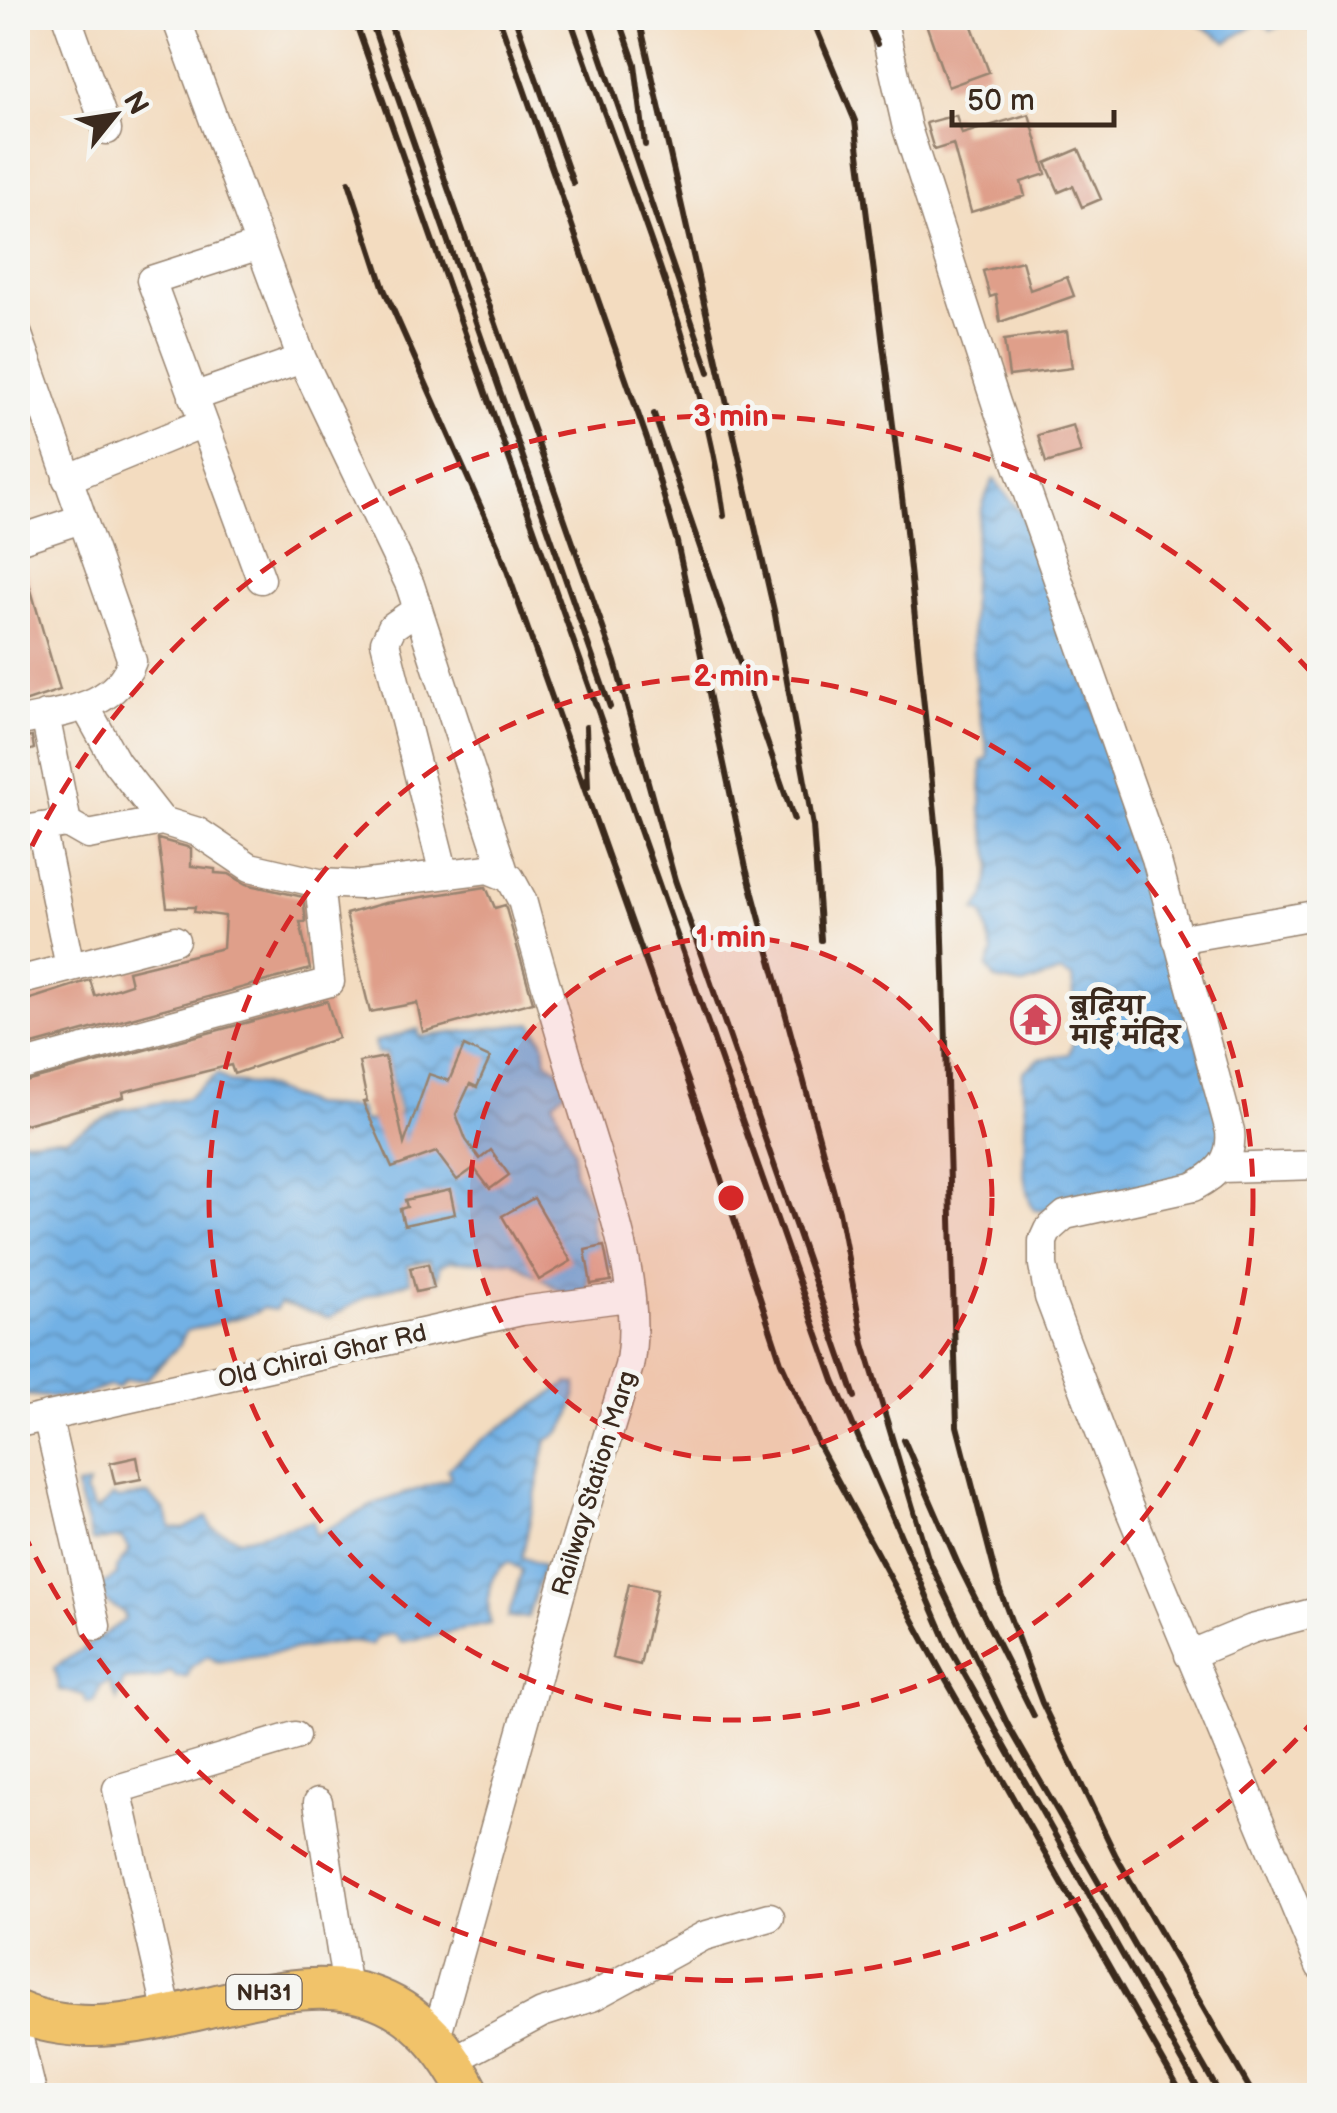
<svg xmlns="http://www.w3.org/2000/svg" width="1337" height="2113" viewBox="0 0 1337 2113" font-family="'Balsamiq Sans','Playpen Sans Deva',sans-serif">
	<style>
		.water { fill: url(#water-waves); stroke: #566e82; stroke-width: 2.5 }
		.building { fill: #df9f8a }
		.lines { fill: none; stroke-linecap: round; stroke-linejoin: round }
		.minor-casing { stroke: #97836f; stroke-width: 31 }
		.highway-casing { stroke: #97836f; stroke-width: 44 }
		.minor { stroke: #fff; stroke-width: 28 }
		.highway { stroke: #f1c36a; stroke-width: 40 }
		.rail { stroke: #3b2a1e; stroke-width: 6 }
		.ring { fill: none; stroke: #d62828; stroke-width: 5; stroke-dasharray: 18 12 }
		.labels { text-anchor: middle; stroke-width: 10; stroke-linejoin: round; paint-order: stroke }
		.shield { fill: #f6f6f2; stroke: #73675e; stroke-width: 2.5 }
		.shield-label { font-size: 22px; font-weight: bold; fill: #3b2a1e }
		.poi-label { font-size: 25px; font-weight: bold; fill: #3b2a1e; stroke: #f6f6f2; text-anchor: start }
		.street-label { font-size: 25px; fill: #3b2a1e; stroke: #f6f6f2 }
		.centre { fill: #d62828; stroke: #f6f6f2; stroke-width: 5 }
		.ring-label { font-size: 30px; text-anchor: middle; font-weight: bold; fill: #d62828; stroke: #f6f6f2; stroke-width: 10; stroke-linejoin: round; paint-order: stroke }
	</style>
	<defs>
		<pattern id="water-waves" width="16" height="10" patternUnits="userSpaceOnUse" patternTransform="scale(2.5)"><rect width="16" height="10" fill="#72b1e5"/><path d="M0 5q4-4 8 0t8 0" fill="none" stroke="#5f90b9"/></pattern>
	</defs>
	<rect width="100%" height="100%" fill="#f6f6f2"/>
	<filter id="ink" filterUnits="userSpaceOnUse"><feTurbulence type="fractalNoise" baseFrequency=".01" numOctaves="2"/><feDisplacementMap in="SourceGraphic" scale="20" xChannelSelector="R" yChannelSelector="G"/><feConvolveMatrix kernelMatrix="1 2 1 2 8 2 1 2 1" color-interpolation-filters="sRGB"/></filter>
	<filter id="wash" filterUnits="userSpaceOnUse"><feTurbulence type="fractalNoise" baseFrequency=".0048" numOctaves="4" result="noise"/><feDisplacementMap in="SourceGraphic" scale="40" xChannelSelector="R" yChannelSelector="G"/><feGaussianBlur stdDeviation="2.25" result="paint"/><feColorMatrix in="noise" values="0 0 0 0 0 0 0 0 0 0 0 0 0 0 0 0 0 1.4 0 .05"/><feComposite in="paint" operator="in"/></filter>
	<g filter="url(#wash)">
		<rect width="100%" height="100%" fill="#f3dcc0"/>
		<path class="water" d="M1189 18H1319V31L1288 22 1271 30 1260 21 1227 42Z
			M994 479 1021 513 1107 739 1226 1137 1211 1170 1045 1211 1034 1210C1019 1180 1025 1154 1025 1122 1026 1105 1021 1089 1023 1072L1039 1059 1069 1054 1077 1032 1072 978 1060 972 1023 985 996 980 987 967 993 953 983 914 975 911 985 897 992 864 981 810 982 761 988 758C988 739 980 723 978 705 970 646 964 529 994 479Z
			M532 1023 544 1042 546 1061 558 1069 567 1089 553 1102 574 1151V1171L593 1209C588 1224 592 1239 601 1251L618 1245 626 1287H606L620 1281 618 1266 588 1272 587 1292 572 1298 513 1261H450L441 1265 437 1280 429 1260 407 1265 410 1281 367 1296 330 1318 280 1303 275 1310 262 1308 255 1313 186 1331 180 1344 147 1379 125 1380 118 1388 109 1386 76 1398 18 1395V1140L66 1138 120 1110 187 1098 218 1074 229 1082 261 1085 310 1105 359 1108 363 1122 400 1113 386 1053 377 1054 375 1042 418 1029 420 1037Z
			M568 1383 577 1384C575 1406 569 1433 547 1440L522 1557 543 1566 528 1617 508 1618 522 1570 508 1562C485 1576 487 1600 490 1624L401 1642 394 1634 379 1636 371 1645 348 1641 217 1662 208 1656 192 1666 187 1677H176L171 1671 158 1678 124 1680 117 1700 109 1681 101 1686 93 1703H86L84 1695 59 1690 54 1668 125 1620 124 1613 106 1602 100 1586 117 1575 116 1568 130 1550 121 1538 92 1541 76 1487 88 1485 85 1493 96 1511 113 1496 118 1499 148 1494 165 1510 171 1528 183 1529 207 1517 212 1528 240 1539 313 1521 315 1535 377 1503 446 1480 451 1477 448 1469 482 1440Z"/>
		<g id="blocks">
			<path class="building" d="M924 18H969L989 72 948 87Z
				M1029 114 1046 174 1021 182 1025 196 971 212 953 144 934 150 926 123 956 115 962 134Z
				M1079 149 1101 199 1082 207 1073 186 1059 192 1046 163Z
				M1022 261 1030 290 1067 277 1074 296 1000 322 996 295 990 297 983 271Z
				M1067 331 1072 368 1009 376 1004 340Z
				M1073 425 1081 453 1046 463 1038 435Z
				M18 559H22L60 690 18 704Z
				M32 737 34 749 18 754V739Z
				M158 839 191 848V866L215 869V873L229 874 246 884 303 897 306 922H300L310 969 18 1049V1003L90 980 95 996 131 984 128 971 223 948 225 916 194 912 195 907H167Z
				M486 887 495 908 505 905 533 1002 423 1032 417 1003 370 1012 346 914 385 903Z
				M327 1001 338 1038 234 1074 231 1065 123 1092 124 1097 18 1126V1084Z
				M464 1046 490 1058 477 1087 470 1084 456 1114 466 1140 480 1159 491 1150 509 1175 490 1189 474 1168 457 1180 436 1152 392 1168 363 1102 367 1101 359 1062 385 1057 404 1144 429 1074 449 1081Z
				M450 1190 455 1214 404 1225 400 1209 407 1207 405 1200Z
				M534 1198 571 1261 539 1280 502 1216Z
				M604 1246 611 1281 591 1284 585 1250Z
				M428 1264 434 1288 416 1292 410 1268Z
				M137 1457 141 1479 115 1484 110 1463Z
				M629 1584 657 1590 640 1665 612 1658Z"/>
		</g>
	</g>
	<g filter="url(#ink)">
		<use href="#blocks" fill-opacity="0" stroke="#97836f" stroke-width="2.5"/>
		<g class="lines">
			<defs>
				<path id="minor" d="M67 18 107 130
					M176 18 302 359 410 585 504 872
					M882 18 907 128 997 406 1156 858 1230 1131C1233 1160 1218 1174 1193 1187L1065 1215 1048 1230 1043 1241V1265L1049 1297 1129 1508 1320 1966
					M260 245 151 280 261 579
					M18 335 132 661C115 709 63 711 18 722
					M193 397 302 359
					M67 479 203 423
					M18 540 81 519
					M418 609 392 627 385 642 444 874
					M85 706 116 762 162 821 198 832 250 867 319 883 360 885 488 869 510 878 522 900C542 974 564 1047 586 1120 608 1193 644 1290 629 1366L571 1556 435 2041
					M45 715 67 823
					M41 827 70 967
					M18 831 67 823 88 835 162 821
					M1177 939 1320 914
					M18 981 175 940
					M18 1067 330 982 319 883
					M1221 1168 1320 1165
					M47 1416 96 1626
					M18 1423 521 1311 628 1297
					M1189 1655 1252 1629 1320 1611
					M318 1802 347 1989
					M168 2014 117 1789 295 1736
					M18 2035 33 2096
					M450 2062 542 2013 592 1997 704 1936 770 1917"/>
				<path id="highway" d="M18 2012C174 2079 360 1872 471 2096"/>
			</defs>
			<use href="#minor" class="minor-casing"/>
			<use href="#highway" class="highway-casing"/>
			<use href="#minor" class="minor"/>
			<use href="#highway" class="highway"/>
			<path class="rail" d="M354 18 834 1381 948 1645 1202 2096
				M370 18 610 707
				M388 18 615 662 675 880 855 1397
				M499 18 647 439 677 542 746 868 839 1211 864 1344 928 1558 1008 1725 1221 2096
				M515 18 573 183
				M570 18C624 174 703 354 724 516
				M588 18 709 372
				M619 18 635 64 645 145
				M639 18 775 615 813 826 821 940
				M812 18 855 121 905 521 941 871 957 1426 999 1588 1042 1703 1116 1856 1254 2096
				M865 18 877 44
				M349 182 384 289 499 548 699 1112 781 1362 819 1446 943 1675 1183 2096
				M654 414 794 820
				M586 727 588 787
				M904 1440 958 1564 1034 1716"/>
		</g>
	</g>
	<circle cx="731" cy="1198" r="261" fill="#d62828" fill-opacity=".12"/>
	<g class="ring">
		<circle cx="731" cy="1198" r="261"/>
		<circle cx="731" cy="1198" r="522"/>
		<path d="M1317 1717A783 783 0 0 1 19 1523M19 873A783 783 0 0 1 1317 679"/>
	</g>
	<defs>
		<symbol id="temple-ring" viewBox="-11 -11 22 22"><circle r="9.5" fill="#f6f6f2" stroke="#d1495b" stroke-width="1.5"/><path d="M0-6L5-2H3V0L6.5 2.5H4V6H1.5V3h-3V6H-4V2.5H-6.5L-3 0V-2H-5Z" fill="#d1495b"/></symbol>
	</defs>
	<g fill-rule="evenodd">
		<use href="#temple-ring" x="1008" y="992" width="55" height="55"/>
	</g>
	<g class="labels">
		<rect class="shield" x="226.5" y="1975" width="75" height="34" rx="8"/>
		<g class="shield-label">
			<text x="264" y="2000">NH31</text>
		</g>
		<g class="poi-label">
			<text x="1071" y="1015">बुढ़िया<tspan x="1071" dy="29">माई मंदिर</tspan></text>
		</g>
		<g class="street-label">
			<text transform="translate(322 1355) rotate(-13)" y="9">Old Chirai Ghar Rd</text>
			<text transform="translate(593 1483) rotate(-73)" y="9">Railway Station Marg</text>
		</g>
	</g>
	<circle cx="731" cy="1198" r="15" class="centre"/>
	<g class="ring-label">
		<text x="731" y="426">3 min</text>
		<text x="731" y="686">2 min</text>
		<text x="731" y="947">1 min</text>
	</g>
	<rect width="1337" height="2113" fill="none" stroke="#f6f6f2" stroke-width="60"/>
	<g transform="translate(115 115) rotate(60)" stroke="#f6f6f2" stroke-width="8" paint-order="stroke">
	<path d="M0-8L18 38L0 25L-18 38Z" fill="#3b2a1e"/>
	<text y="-15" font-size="28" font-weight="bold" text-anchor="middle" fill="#3b2a1e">N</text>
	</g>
	<path d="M952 110v15h162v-15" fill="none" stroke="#3b2a1e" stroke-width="5"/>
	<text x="967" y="110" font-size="30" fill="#3b2a1e" stroke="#f6f6f2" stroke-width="8" paint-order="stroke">50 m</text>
</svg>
